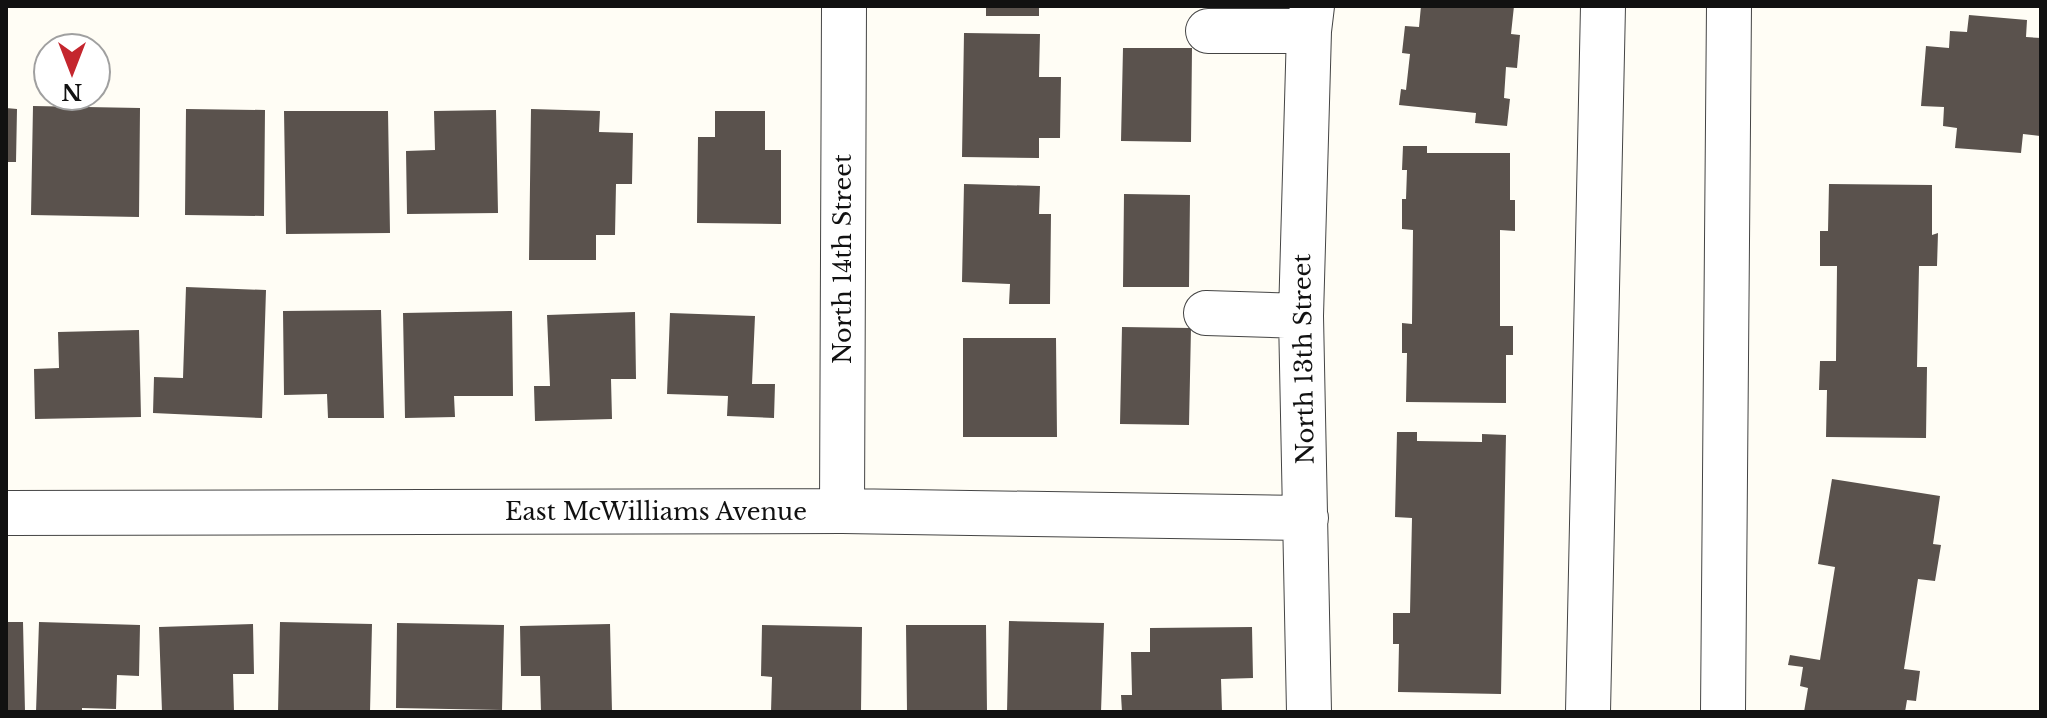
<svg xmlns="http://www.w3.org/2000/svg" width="2047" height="718" viewBox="0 0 2047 718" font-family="'Libre Baskerville',serif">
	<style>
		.building { fill: #5a524d }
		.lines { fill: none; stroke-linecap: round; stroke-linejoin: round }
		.minor-casing { stroke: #444; stroke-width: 46 }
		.minor { stroke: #fff; stroke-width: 44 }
		.labels { text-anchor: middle; stroke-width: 8; stroke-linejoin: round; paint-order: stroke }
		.street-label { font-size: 24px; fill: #111; stroke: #fff }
	</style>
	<rect width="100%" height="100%" fill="#fffdf5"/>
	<path class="building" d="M986 6H1039V16H986Z
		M1421 6H1514L1511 34 1520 35 1517 68 1506 67 1504 98 1510 99 1507 126 1475 123 1476 113 1399 105 1401 89 1406 90 1410 54 1402 53 1405 26 1419 27Z
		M1969 15 2027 20 2026 37 2041 38 2040 136 2023 134 2021 153 1955 148 1957 128 1943 126 1944 107 1921 106 1926 46 1949 48 1950 31 1967 32Z
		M964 33 1040 34 1039 77H1061L1060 138H1039V158L962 157Z
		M1123 48H1192L1191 142 1121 141Z
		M33 106 140 108 139 217 31 215Z
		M6 108 17 109 16 162H6Z
		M186 109 265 110 264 216 185 215Z
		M531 109 600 111 599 132 633 133 632 184H616L615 235H596V260H529Z
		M496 110 498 213 407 214 406 151 435 150 434 111Z
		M284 111H388L390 233 286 234Z
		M715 111H765V150H781V224L697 223 698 137H715Z
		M1403 146H1427V153H1510V200H1515V231L1500 230V326H1513V355H1506V403L1406 402 1407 353H1402V323L1412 324 1413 230 1402 229V199H1406L1407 170H1402Z
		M964 184 1040 186 1039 214H1051L1050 304H1009L1010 284 962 282Z
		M1829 184 1932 185V235L1938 233 1937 266H1919L1917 367H1927L1926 438 1826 437 1827 390H1819L1820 361H1836L1837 266H1820V231H1828Z
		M1124 194 1190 195 1189 287H1123Z
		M186 287 266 290 262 418 153 413 154 377 183 378Z
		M381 310 384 418H328L327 394 284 395 283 311Z
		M512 311 513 396H454L455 417 405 418 403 313Z
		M635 312 636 379H611L612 419 535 421 534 386H550L547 315Z
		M670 313 755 316 752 384H775L774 418 727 416 728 396 667 394Z
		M1122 327 1191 328 1189 425 1120 424Z
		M139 330 141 417 35 419 34 369 59 368 58 332Z
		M963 338H1056L1057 437H963Z
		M1397 432H1417V441L1482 442V434L1506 435 1501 694 1398 692 1399 644H1393V613H1410L1412 518 1395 517Z
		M1832 479 1940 496 1933 544 1941 545 1935 581 1918 579 1904 669 1920 671 1916 701 1907 700 1905 712H1804L1808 688 1800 686 1803 667 1788 665 1790 655 1820 660 1835 567 1818 564Z
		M1009 621 1104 623 1101 712H1007Z
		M6 622H23L25 712H6Z
		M39 622 140 625 139 676 117 675 116 709 82 708V712H36Z
		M280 622 372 624 370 712H278Z
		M397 623 504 625 502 710 396 708Z
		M253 624 254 674H233L234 712H162L159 627Z
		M610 624 612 712H541L540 676H521L520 626Z
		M762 625 862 627 861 712H771L772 677 761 676Z
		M906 625H986L987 712H907Z
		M1252 627 1253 678 1221 679 1222 712H1122L1121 695H1132L1131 652H1150V628Z"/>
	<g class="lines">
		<defs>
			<path id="minor" d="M1208 31H1309
				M1206 313 1301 316
				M842 511 844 6
				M6 513 842 511 1306 518
				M1309 712 1301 316 1309 31 1312 6
				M1588 712 1603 6
				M1723 712 1729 6"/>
		</defs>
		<use href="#minor" class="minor-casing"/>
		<use href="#minor" class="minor"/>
	</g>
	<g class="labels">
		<g class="street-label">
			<text transform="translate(843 259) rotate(-90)" y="8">North 14th Street</text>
			<text transform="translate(1304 359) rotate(-91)" y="8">North 13th Street</text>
			<text x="656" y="520">East McWilliams Avenue</text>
		</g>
	</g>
	<rect width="2047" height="718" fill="none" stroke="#111111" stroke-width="16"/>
	<g transform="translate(72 72) rotate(180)"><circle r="38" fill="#ffffff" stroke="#a0a0a0" stroke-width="2"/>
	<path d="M0-6L14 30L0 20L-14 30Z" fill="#c4262e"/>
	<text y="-12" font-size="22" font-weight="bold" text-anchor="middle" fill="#111111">N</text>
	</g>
</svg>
